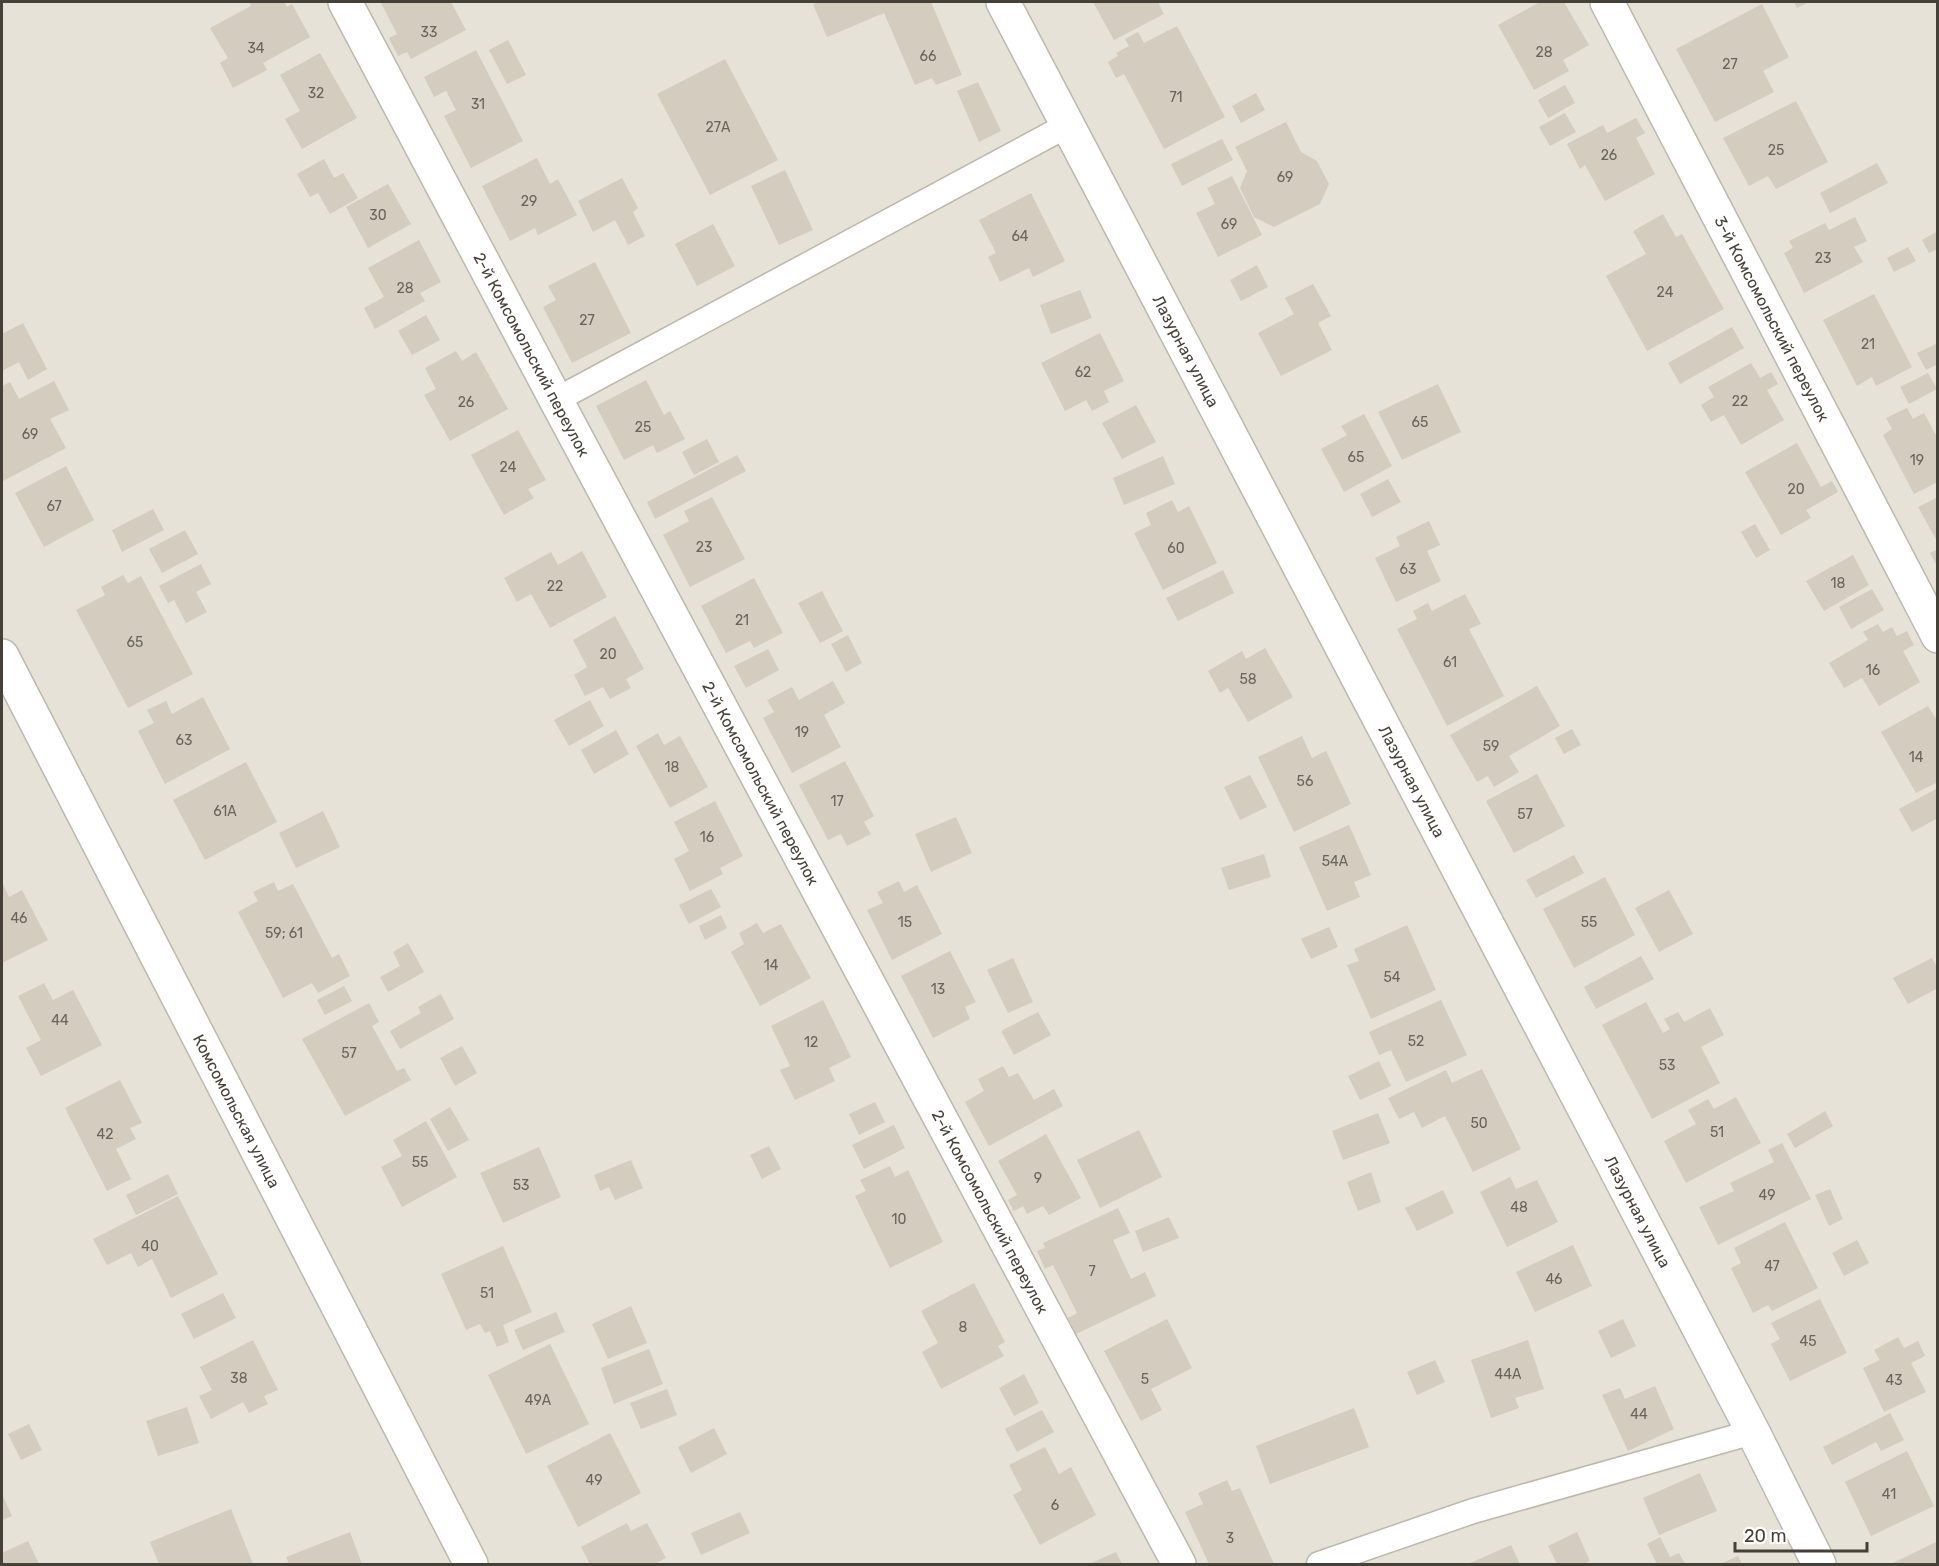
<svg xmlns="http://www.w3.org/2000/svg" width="1939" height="1566" viewBox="0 0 1939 1566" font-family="Rubik,sans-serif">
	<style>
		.residential { fill: #e6e2d8 }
		.building { fill: #d3ccbf }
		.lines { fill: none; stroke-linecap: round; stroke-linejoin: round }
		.service-casing { stroke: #beb8ac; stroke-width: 27 }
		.minor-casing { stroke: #beb8ac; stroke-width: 36 }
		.service { stroke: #fff; stroke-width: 24 }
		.minor { stroke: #fff; stroke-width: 33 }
		.labels { text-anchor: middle; stroke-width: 4.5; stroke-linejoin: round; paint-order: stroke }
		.number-label { font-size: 14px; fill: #69645a }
		.street-label { font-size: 16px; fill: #464138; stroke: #fff }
	</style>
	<rect width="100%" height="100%" fill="#f3f0e9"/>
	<path class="residential" d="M2 2H1937V1564H2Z"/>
	<path class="building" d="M249 2H284L287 7 292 4 310 37 263 63 267 70 233 88 220 63 228 58 210 28 251 6Z
		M383 2H451L466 30 411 59 407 52 398 56 389 38 397 34 381 3Z
		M819 2H931L962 75 936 85 932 78 915 85 884 13 827 37 813 4Z
		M1093 2H1158L1164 14 1114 40Z
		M1540 2H1564L1589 45 1563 60 1569 71 1534 90 1498 25Z
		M1794 2H1809L1797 8Z
		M1762 4 1789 57 1763 71 1774 92 1715 122 1676 49Z
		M1177 26 1225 117 1164 149 1124 74 1116 78 1108 62 1118 56 1116 53 1129 46 1125 39 1138 32 1144 43Z
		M508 40 526 75 507 84 489 50Z
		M476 50 523 141 471 168 444 116 456 110 446 91 434 97 424 77Z
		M320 53 357 118 302 149 285 119 300 111 280 75Z
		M725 59 778 160 710 195 657 94Z
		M978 82 1001 131 979 142 957 91Z
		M1565 85 1575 103 1548 118 1538 100Z
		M1256 93 1265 110 1241 123 1232 106Z
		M1796 101 1828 162 1776 189 1768 176 1749 186 1723 138Z
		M1565 113 1576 132 1550 146 1539 127Z
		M1636 118 1645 133 1636 138 1655 174 1605 201 1585 165 1580 169 1567 144 1603 125 1607 133Z
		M1286 122 1301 152 1317 161 1329 184 1320 204 1274 227 1254 217 1240 188 1247 171 1235 147Z
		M1222 139 1233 160 1182 186 1171 164Z
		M537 158 550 184 558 179 577 215 538 235 535 228 510 241 482 186Z
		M324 159 334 178 343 173 358 198 330 214 318 193 310 197 297 174Z
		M1877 163 1888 183 1830 213 1820 193Z
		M785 170 813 230 779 245 751 186Z
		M1232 176 1262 235 1218 257 1196 213 1215 204 1207 188Z
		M622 178 638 208 633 212 645 236 628 245 615 220 593 232 578 201Z
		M388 184 411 224 368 248 346 207Z
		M1031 193 1065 261 1033 277 1029 268 1000 282 988 257 996 253 979 220Z
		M1663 214 1676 237 1682 234 1724 309 1647 351 1606 276 1646 254 1633 231Z
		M1855 217 1867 241 1854 247 1863 262 1804 293 1784 253 1793 248 1789 241 1825 223 1829 230Z
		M713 224 735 266 697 286 675 244Z
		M1938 231V249L1929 253 1922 240Z
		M419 240 441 282 420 293 425 301 375 329 364 308 384 297 368 268Z
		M1908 247 1916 261 1894 272 1887 258Z
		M595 262 631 333 572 363 543 307 556 300 548 286Z
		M1257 265 1268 287 1241 301 1230 280Z
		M1313 284 1331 316 1318 323 1332 350 1281 376 1258 333 1294 314 1285 298Z
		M1080 290 1092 318 1051 334 1040 305Z
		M1874 294 1912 367 1876 386 1872 377 1857 386 1823 320Z
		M426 315 440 340 412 355 398 331Z
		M23 323 47 369 28 380 19 362 2 371V334Z
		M1732 327 1744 348 1680 384 1668 363Z
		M1100 333 1124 381 1104 391 1109 402 1092 411 1086 400 1065 411 1041 363Z
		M1938 343V364L1926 370 1917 353Z
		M456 351 462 361 476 352 508 409 450 441 424 395 436 389 425 368Z
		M1751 363 1760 378 1771 372 1778 384 1767 390 1784 420 1741 445 1724 415 1711 422 1701 405 1714 397 1708 387Z
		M1928 373 1937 389 1909 404 1900 387Z
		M646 380 664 415 670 411 685 439 657 453 653 445 624 460 596 406Z
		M54 381 69 410 50 419 66 448 3 481 2 478V386L10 382 19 399Z
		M1438 384 1461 432 1402 460 1378 412Z
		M1136 405 1156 442 1122 459 1102 423Z
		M1907 408 1913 419 1924 413 1938 439V482L1914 494 1883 435 1892 429 1886 418Z
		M1364 414 1392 466 1344 492 1321 449 1347 435 1341 426Z
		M518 430 546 480 528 489 534 498 504 515 471 455Z
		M707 439 719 462 694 475 682 452Z
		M1797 443 1821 487 1832 481 1838 492 1806 510 1811 518 1781 535 1745 472Z
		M737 455 746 471 655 519 647 502Z
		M1163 456 1175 484 1124 505 1113 478Z
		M66 466 94 520 44 547 15 493Z
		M1388 479 1401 502 1372 517 1360 494Z
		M712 497 745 559 690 587 663 535 689 521 684 511Z
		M1938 497V543L1918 507Z
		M1172 500 1178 512 1189 506 1217 563 1163 590 1134 533 1151 525 1146 513Z
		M153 509 164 530 122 552 112 530Z
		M1429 521 1440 545 1427 551 1441 581 1396 602 1375 558 1400 546 1396 537Z
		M1755 524 1770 550 1756 558 1741 532Z
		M185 530 198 554 162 573 149 549Z
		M1938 549V568L1930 553Z
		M582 551 607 597 550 628 531 594 517 602 504 578 551 552 558 565Z
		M1853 555 1869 585 1824 611 1806 581Z
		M201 564 211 584 196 592 207 612 186 623 174 600 168 603 159 586Z
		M1223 570 1234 593 1178 621 1166 598Z
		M123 575 128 583 141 576 193 674 128 708 76 610 105 595 101 587Z
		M754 578 783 633 754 648 750 641 726 653 701 606Z
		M1872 589 1884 610 1851 629 1839 607Z
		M822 591 843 631 820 643 798 603Z
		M1465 594 1481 624 1469 629 1504 696 1447 726 1397 629 1417 619 1413 611 1428 603 1432 611Z
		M615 616 644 669 626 679 631 688 610 699 603 687 585 696 574 675 587 667 573 640Z
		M1878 624 1883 632 1892 627 1897 636 1907 631 1914 645 1903 651 1920 682 1879 706 1862 678 1844 688 1829 663 1868 640 1863 632Z
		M848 635 862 663 846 672 831 644Z
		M1265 648 1293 697 1248 722 1228 688 1220 693 1208 671 1242 651 1246 659Z
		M768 649 779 670 746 688 734 666Z
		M833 681 845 703 824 715 841 747 792 773 763 718 774 712 767 700 792 687 799 700Z
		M1537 686 1560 726 1509 756 1519 772 1494 787 1488 776 1477 782 1450 735Z
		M203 697 230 749 165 784 138 731 154 723 147 710 166 701 172 714Z
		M590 700 604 726 569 746 554 720Z
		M1928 706 1938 722V782L1916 793 1881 732Z
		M1572 729 1581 745 1564 754 1555 738Z
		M616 730 629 754 594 774 581 750Z
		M658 733 664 745 680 736 708 787 670 808 636 746Z
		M1302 736 1312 758 1326 751 1351 804 1294 832 1258 757Z
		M845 761 874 816 864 822 871 834 847 846 841 834 828 840 799 785Z
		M246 762 277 822 205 860 173 800Z
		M1537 774 1565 826 1514 853 1486 801Z
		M1250 775 1267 807 1240 820 1224 787Z
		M1938 788V818L1912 832 1899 809Z
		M715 801 743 856 720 868 723 874 690 891 674 859 689 851 674 822Z
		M323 811 340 847 296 868 279 833Z
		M956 817 972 853 931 872 915 834Z
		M1349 825 1371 875 1354 882 1360 897 1327 911 1299 847Z
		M1264 854 1271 877 1229 890 1221 868Z
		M1574 855 1584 873 1536 898 1526 880Z
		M1605 877 1635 935 1574 968 1543 909Z
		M899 881 904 892 917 885 942 934 892 960 867 910 883 903 877 892Z
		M2 882 9 897 22 890 48 940 2 963Z
		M274 882 278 891 293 884 332 958 339 954 350 976 318 993 312 983 283 998 238 912 258 901 253 892Z
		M711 889 721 907 689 924 679 905Z
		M1669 890 1693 934 1659 952 1635 908Z
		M721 915 727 928 705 940 699 926Z
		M757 923 763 933 781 924 811 978 760 1006 731 952 744 944 739 933Z
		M1407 925 1436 990 1371 1019 1347 965 1359 961 1354 949Z
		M1329 927 1338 947 1311 959 1301 939Z
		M408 943 424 972 388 992 380 977 400 966 393 952Z
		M950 951 976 1002 965 1007 970 1019 933 1038 901 976Z
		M1641 956 1654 979 1596 1009 1584 987Z
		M1013 958 1033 1002 1008 1013 987 970Z
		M1932 958 1938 969V988L1908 1004 1893 978Z
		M44 983 53 1000 73 990 102 1045 41 1076 26 1048 41 1040 18 996Z
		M344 986 352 1001 325 1015 317 1000Z
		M441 994 454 1019 400 1049 390 1031 421 1013 418 1007Z
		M823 1000 851 1057 829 1068 835 1081 795 1100 780 1070 790 1066 771 1026Z
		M1441 1000 1467 1055 1406 1082 1391 1050 1379 1055 1369 1032Z
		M1646 1002 1663 1033 1670 1029 1664 1019 1678 1012 1684 1022 1710 1008 1724 1035 1701 1047 1720 1083 1652 1119 1602 1025Z
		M369 1003 379 1022 372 1026 397 1071 404 1068 411 1080 345 1116 302 1039Z
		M1038 1012 1051 1035 1014 1055 1001 1031Z
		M462 1046 477 1073 455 1086 440 1058Z
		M1379 1061 1391 1086 1360 1100 1348 1076Z
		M1003 1066 1009 1077 1018 1073 1034 1100 1054 1089 1063 1106 989 1146 965 1102 984 1091 978 1079Z
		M1482 1069 1521 1149 1473 1172 1445 1116 1422 1128 1414 1112 1399 1119 1388 1098 1446 1070 1452 1083Z
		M120 1080 142 1123 130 1128 136 1139 116 1149 131 1179 107 1191 65 1108Z
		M1736 1097 1761 1143 1686 1183 1664 1141 1696 1124 1688 1110 1708 1099 1714 1109Z
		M875 1102 885 1122 859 1135 849 1114Z
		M450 1107 469 1140 448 1151 430 1119Z
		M1825 1111 1833 1126 1795 1148 1787 1134Z
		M1378 1113 1390 1143 1343 1160 1332 1131Z
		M426 1121 457 1177 402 1207 381 1167 402 1156 393 1140Z
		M894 1125 905 1148 864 1169 852 1145Z
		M1139 1130 1162 1177 1100 1208 1077 1160Z
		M1046 1134 1081 1198 1049 1215 1043 1206 1027 1214 1023 1206 1014 1211 1008 1200 1017 1195 998 1161Z
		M1782 1143 1811 1199 1718 1245 1699 1207 1734 1191 1730 1183 1774 1162 1768 1150Z
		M769 1146 781 1169 762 1179 750 1155Z
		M539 1147 561 1197 503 1223 480 1173Z
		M631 1160 643 1188 615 1200 609 1187 600 1191 594 1175Z
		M890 1166 895 1177 908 1170 943 1242 890 1268 855 1196 866 1191 860 1180Z
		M1371 1172 1381 1202 1358 1211 1347 1182Z
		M168 1174 178 1194 136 1215 126 1195Z
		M1510 1177 1516 1189 1537 1180 1558 1222 1507 1247 1480 1192Z
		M1830 1189 1843 1219 1829 1226 1815 1195Z
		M1443 1190 1454 1213 1417 1231 1405 1208Z
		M178 1196 218 1274 171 1298 152 1259 138 1267 131 1253 107 1265 93 1239Z
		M1118 1208 1130 1233 1113 1240 1131 1279 1145 1272 1156 1296 1076 1334 1068 1318 1077 1313 1053 1265 1045 1269 1037 1251 1045 1248 1043 1243Z
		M1169 1217 1179 1238 1143 1252 1135 1231Z
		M1785 1222 1818 1288 1772 1311 1768 1305 1753 1313 1731 1268 1741 1263 1734 1248Z
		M1857 1240 1869 1263 1844 1276 1832 1253Z
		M1573 1245 1592 1286 1535 1312 1516 1272Z
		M503 1246 532 1312 503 1325 509 1342 497 1347 490 1331 485 1333 480 1324 466 1330 441 1274Z
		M974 1283 1005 1342 998 1346 1004 1356 941 1389 922 1352 938 1343 921 1311Z
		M223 1293 236 1318 194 1339 181 1314Z
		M1820 1299 1847 1353 1790 1381 1771 1344 1780 1339 1771 1323Z
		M631 1306 647 1343 608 1359 592 1324Z
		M556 1312 565 1332 523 1350 514 1330Z
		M1167 1319 1192 1368 1151 1389 1162 1410 1141 1421 1104 1351Z
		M1623 1319 1636 1346 1611 1358 1598 1331Z
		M1898 1337 1904 1348 1918 1341 1925 1356 1911 1363 1926 1392 1884 1412 1863 1368 1880 1360 1874 1350Z
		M253 1340 278 1390 264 1396 268 1404 249 1413 243 1402 211 1419 199 1396 212 1390 200 1367Z
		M1528 1340 1544 1389 1515 1398 1519 1408 1491 1418 1471 1360Z
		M550 1344 589 1424 526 1454 488 1375Z
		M649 1349 663 1384 614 1404 601 1368Z
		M1435 1360 1445 1382 1417 1395 1407 1372Z
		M1024 1374 1039 1403 1014 1416 999 1388Z
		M1655 1386 1674 1429 1628 1451 1602 1395 1620 1388 1625 1399Z
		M667 1389 677 1415 641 1429 630 1403Z
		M187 1407 199 1443 158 1456 146 1421Z
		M1354 1408 1369 1447 1270 1484 1256 1446Z
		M1042 1410 1054 1432 1017 1452 1005 1429Z
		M1890 1413 1904 1440 1881 1451 1876 1442 1832 1465 1823 1447Z
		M29 1424 42 1450 21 1460 8 1434Z
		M714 1428 727 1454 691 1473 678 1447Z
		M610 1433 641 1493 578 1527 547 1466Z
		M1045 1447 1059 1474 1071 1467 1096 1515 1040 1545 1013 1495 1022 1490 1009 1465Z
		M1907 1451 1934 1506 1871 1536 1845 1482Z
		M1700 1473 1717 1511 1659 1535 1643 1498Z
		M1227 1480 1232 1491 1240 1488 1274 1564H1209L1185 1512 1203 1504 1198 1493Z
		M2 1494 12 1516 2 1520Z
		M231 1509 253 1564H159L150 1542Z
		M740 1512 750 1533 701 1555 691 1533Z
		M627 1523 631 1531 647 1523 666 1558 654 1564H590L581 1547Z
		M350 1532 362 1564H289L286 1557Z
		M1577 1532 1590 1561 1583 1564H1557L1548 1546Z
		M1660 1537 1670 1557 1679 1553 1685 1564H1657L1647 1544Z
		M28 1541 39 1564H2V1553Z
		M1938 1541V1564H1891Z
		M1511 1545 1520 1564H1468Z
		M1116 1552 1122 1564H1089Z
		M1738 1556 1742 1564H1720Z"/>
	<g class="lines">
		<defs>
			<path id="service" d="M556 400 1068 125
				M1319 1564 1473 1511 1753 1432"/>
			<g id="minor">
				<path id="s1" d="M345 2 556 400 1179 1564"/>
				<path id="s2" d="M1003 2 1598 1135 1753 1432 1819 1564"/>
				<path id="s3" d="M1607 2 1938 636"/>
				<path id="s4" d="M2 656 471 1564"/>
			</g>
		</defs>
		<use href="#service" class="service-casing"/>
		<use href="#minor" class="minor-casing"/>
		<use href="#service" class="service"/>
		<use href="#minor" class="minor"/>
	</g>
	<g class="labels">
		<g class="number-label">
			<text x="429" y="37">33</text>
			<text x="256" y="53">34</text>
			<text x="1544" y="57">28</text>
			<text x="928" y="61">66</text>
			<text x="1730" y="69">27</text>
			<text x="316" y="98">32</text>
			<text x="1176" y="102">71</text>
			<text x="478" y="109">31</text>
			<text x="718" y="132">27А</text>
			<text x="1776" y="155">25</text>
			<text x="1609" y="160">26</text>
			<text x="1285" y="182">69</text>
			<text x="529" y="206">29</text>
			<text x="378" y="220">30</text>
			<text x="1229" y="229">69</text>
			<text x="1020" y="241">64</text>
			<text x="1823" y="263">23</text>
			<text x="405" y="293">28</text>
			<text x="1665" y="297">24</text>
			<text x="587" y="325">27</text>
			<text x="1868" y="349">21</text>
			<text x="1083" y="377">62</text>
			<text x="1740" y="406">22</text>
			<text x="466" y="407">26</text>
			<text x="1420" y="427">65</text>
			<text x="643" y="432">25</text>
			<text x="30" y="439">69</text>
			<text x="1356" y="462">65</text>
			<text x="1917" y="465">19</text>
			<text x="508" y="472">24</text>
			<text x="1796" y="494">20</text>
			<text x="54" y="511">67</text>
			<text x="704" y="552">23</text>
			<text x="1176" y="553">60</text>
			<text x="1408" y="574">63</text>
			<text x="1838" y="588">18</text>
			<text x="555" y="591">22</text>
			<text x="742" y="625">21</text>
			<text x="135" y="647">65</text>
			<text x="608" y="659">20</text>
			<text x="1450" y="667">61</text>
			<text x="1873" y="675">16</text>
			<text x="1248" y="684">58</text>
			<text x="802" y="737">19</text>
			<text x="184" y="745">63</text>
			<text x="1491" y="751">59</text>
			<text x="1916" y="762">14</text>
			<text x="672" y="772">18</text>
			<text x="1305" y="786">56</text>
			<text x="837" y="806">17</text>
			<text x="225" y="816">61А</text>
			<text x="1525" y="819">57</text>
			<text x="707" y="842">16</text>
			<text x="1335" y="866">54А</text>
			<text x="19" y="923">46</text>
			<text x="905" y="927">15</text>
			<text x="1589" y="927">55</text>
			<text x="284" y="938">59; 61</text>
			<text x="771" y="970">14</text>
			<text x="1392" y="982">54</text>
			<text x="938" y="994">13</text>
			<text x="60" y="1025">44</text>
			<text x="1416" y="1046">52</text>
			<text x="811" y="1047">12</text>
			<text x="349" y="1058">57</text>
			<text x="1667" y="1070">53</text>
			<text x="1479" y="1128">50</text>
			<text x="1717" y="1137">51</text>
			<text x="105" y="1139">42</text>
			<text x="420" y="1167">55</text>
			<text x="1038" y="1183">9</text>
			<text x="521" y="1190">53</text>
			<text x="1767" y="1200">49</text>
			<text x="1519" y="1212">48</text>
			<text x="899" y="1224">10</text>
			<text x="150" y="1251">40</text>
			<text x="1772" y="1271">47</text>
			<text x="1092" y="1276">7</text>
			<text x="1554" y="1284">46</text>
			<text x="487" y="1298">51</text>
			<text x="963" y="1332">8</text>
			<text x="1808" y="1346">45</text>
			<text x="1508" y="1379">44А</text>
			<text x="239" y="1383">38</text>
			<text x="1145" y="1384">5</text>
			<text x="1894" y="1385">43</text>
			<text x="538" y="1405">49А</text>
			<text x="1639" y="1419">44</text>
			<text x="594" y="1485">49</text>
			<text x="1889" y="1499">41</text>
			<text x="1055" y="1510">6</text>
			<text x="1230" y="1543">3</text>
		</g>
		<g class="street-label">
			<text dy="6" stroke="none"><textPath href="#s3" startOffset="357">3-й Комсомольский переулок</textPath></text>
			<text dy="6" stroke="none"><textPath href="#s2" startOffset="394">Лазурная улица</textPath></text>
			<text dy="6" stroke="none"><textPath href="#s1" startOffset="399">2-й Комсомольский переулок</textPath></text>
			<text dy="6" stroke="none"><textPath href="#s2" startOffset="880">Лазурная улица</textPath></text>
			<text dy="6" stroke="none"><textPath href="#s1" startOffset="885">2-й Комсомольский переулок</textPath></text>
			<text dy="6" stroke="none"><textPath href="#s4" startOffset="512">Комсомольская улица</textPath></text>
			<text dy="6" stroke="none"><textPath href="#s1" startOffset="1371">2-й Комсомольский переулок</textPath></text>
			<text dy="6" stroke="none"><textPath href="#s2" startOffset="1366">Лазурная улица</textPath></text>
		</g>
	</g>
	<rect width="1939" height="1566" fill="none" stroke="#464138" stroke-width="6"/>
	<path d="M1735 1542v9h132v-9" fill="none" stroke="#464138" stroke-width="3"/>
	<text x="1744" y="1542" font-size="18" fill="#464138" stroke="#ffffff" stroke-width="4.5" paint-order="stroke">20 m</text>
</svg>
